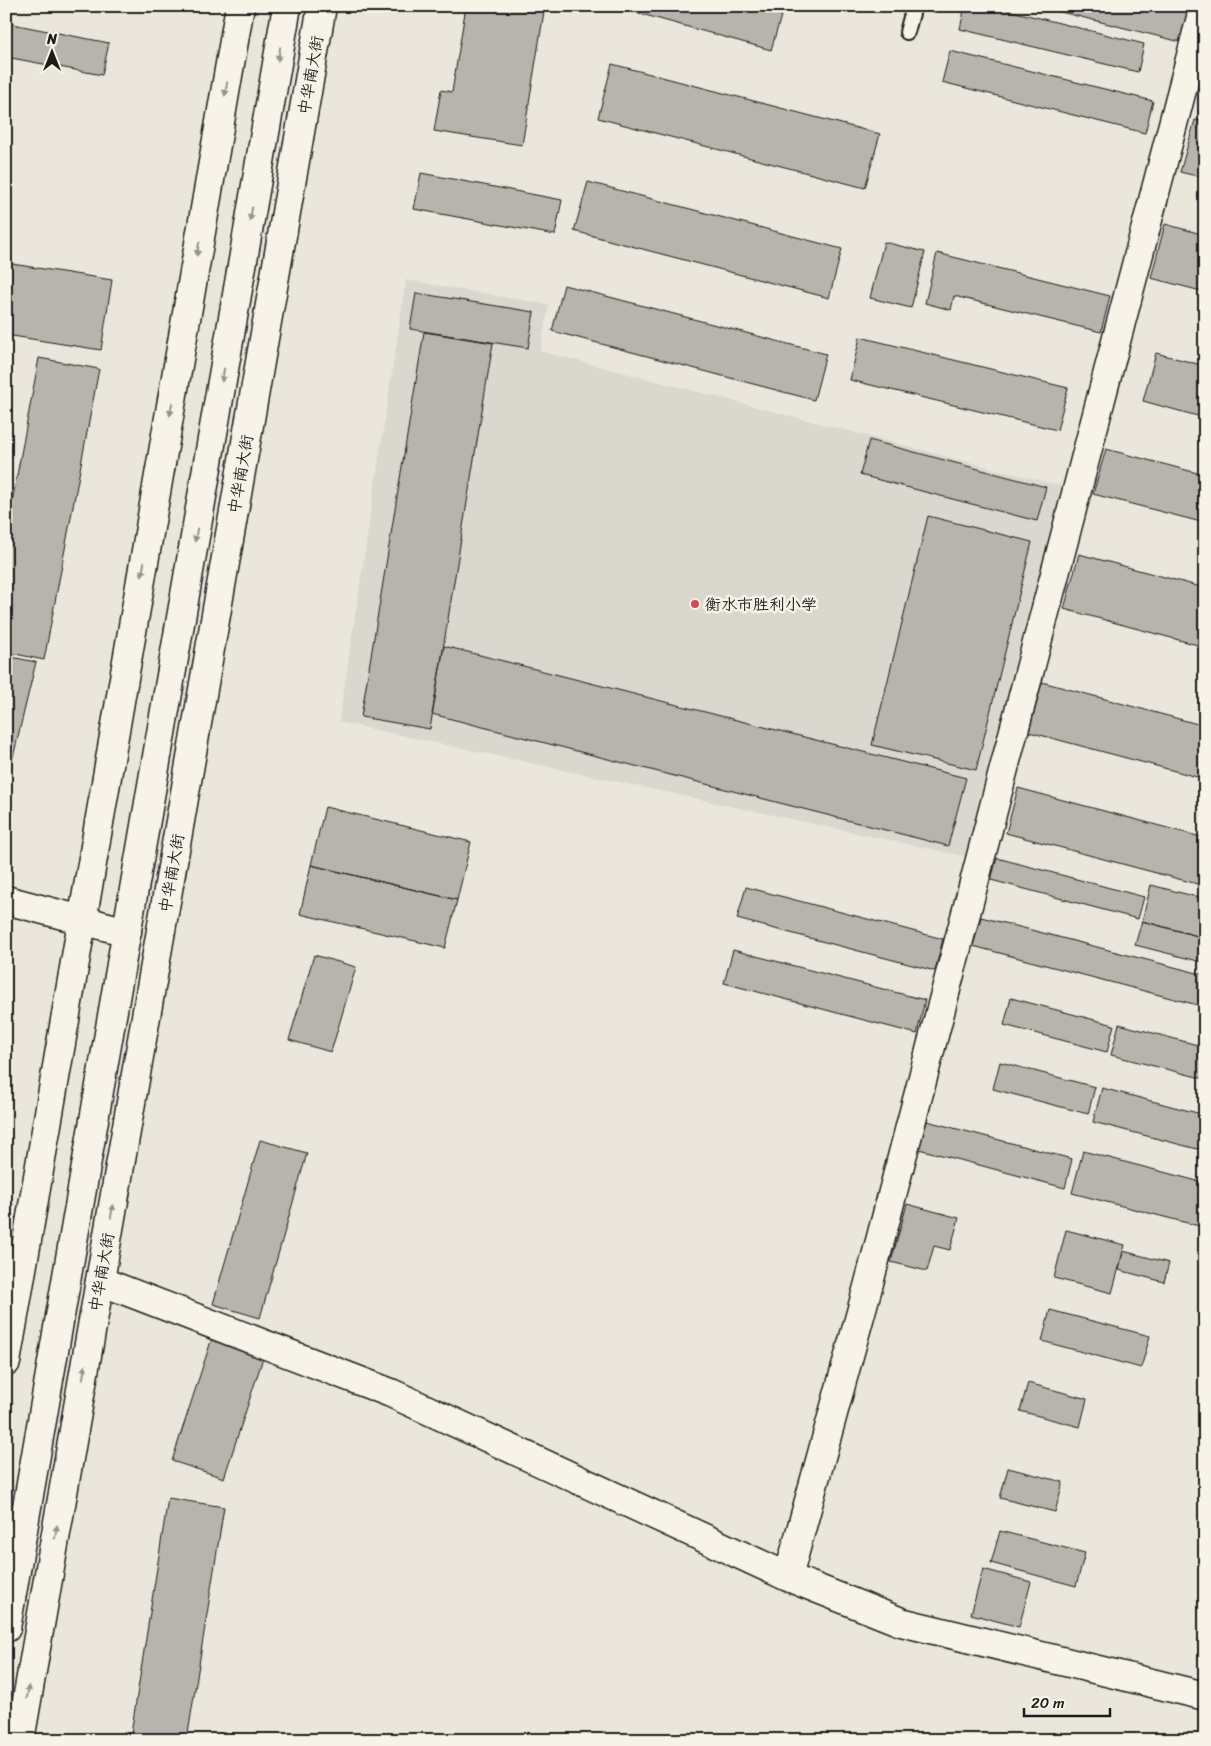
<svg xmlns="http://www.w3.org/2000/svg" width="1211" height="1746" viewBox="0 0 1211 1746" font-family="Sriracha,'LXGW WenKai TC',sans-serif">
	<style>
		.built { fill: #dad7ce }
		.building { fill: #b6b4ac; stroke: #1c1c1c }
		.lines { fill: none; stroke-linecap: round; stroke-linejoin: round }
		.lane-casing { stroke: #1c1c1c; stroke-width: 18 }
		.street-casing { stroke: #1c1c1c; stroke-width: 31 }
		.primary-casing { stroke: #1c1c1c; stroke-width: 31 }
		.lane { stroke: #f7f3e8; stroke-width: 14 }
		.street { stroke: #f7f3e8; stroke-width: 28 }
		.primary { stroke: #f7f3e8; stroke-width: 28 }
		.oneway { fill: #94928c }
		.poi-dot { fill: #d1495b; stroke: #f7f3e8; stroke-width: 2 }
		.labels { text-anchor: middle; stroke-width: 5; stroke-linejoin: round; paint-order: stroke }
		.street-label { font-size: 16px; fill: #1c1c1c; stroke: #f7f3e8 }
		.poi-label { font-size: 16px; fill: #1c1c1c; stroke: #f7f3e8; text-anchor: start }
	</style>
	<rect width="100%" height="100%" fill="#eae6dc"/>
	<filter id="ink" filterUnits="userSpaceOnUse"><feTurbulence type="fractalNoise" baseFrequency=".02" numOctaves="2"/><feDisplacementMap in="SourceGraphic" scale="10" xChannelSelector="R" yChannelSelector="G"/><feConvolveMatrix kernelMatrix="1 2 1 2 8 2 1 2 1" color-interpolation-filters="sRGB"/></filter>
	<g filter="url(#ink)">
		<path class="built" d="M406 280 549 305 540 351 1065 487 968 857 339 722Z"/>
		<path class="building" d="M466 6H545L522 145 434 131 441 90 452 92Z
			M628 6H784L771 50 627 10Z
			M965 6H991L1144 44 1138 72 960 29Z
			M1037 6H1190L1181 42Z
			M7 23 109 43 102 75 6 57Z
			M950 51 1153 101 1145 133 942 82Z
			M612 64 880 134 865 188 598 118Z
			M1195 120 1205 122V178L1180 172Z
			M421 173 562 200 555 235 414 209Z
			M588 182 842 249 829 298 574 231Z
			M1165 224 1205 235V292L1151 278Z
			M884 242 925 252 911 308 870 298Z
			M937 253 1110 296 1101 332 954 296 951 310 925 303Z
			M6 263 112 280 101 350 6 335Z
			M564 285 826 354 814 400 552 331Z
			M416 293 534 312 528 348 410 329Z
			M424 332 493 343 430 729 361 717Z
			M860 337 1068 388 1057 430 850 380Z
			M1156 353 1205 366V418L1143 401Z
			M39 358 99 369 44 660 6 652V534Z
			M869 440 1046 487 1037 521 860 475Z
			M1106 449 1205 475V523L1093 494Z
			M928 516 1032 542 976 770 872 745Z
			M1079 554 1205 588V647L1064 609Z
			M444 646 966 778 948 846 432 714Z
			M6 656 36 662 6 786Z
			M1042 682 1205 726V779L1029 732Z
			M1018 788 1205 838V886L1006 833Z
			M325 807 471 842 457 900 311 865Z
			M997 858 1144 897 1138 919 991 880Z
			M311 865 457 900 445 948 300 914Z
			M1151 885 1205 899V938L1142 921Z
			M746 887 943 939 935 971 737 919Z
			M981 917 1205 975V1007L973 946Z
			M1142 921 1205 938 1202 962 1135 945Z
			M733 950 925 1000 917 1034 724 983Z
			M314 955 356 967 331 1052 289 1040Z
			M1011 998 1114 1025 1107 1052 1004 1025Z
			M1119 1024 1205 1047V1079L1111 1055Z
			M1000 1062 1095 1087 1088 1114 993 1089Z
			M1102 1088 1205 1115V1151L1093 1122Z
			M927 1121 1072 1159 1065 1188 919 1149Z
			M260 1140 307 1153 260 1318 213 1304Z
			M1083 1151 1205 1183V1204L1199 1226 1072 1193Z
			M907 1204 959 1218 950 1250 934 1246 927 1271 891 1262Z
			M1066 1230 1125 1245 1112 1293 1054 1278Z
			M1123 1251 1169 1263 1164 1282 1119 1270Z
			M1050 1310 1150 1336 1141 1368 1042 1341Z
			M212 1338 264 1355 224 1478 172 1461Z
			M1028 1383 1087 1399 1080 1427 1020 1411Z
			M1008 1468 1063 1482 1055 1512 1000 1498Z
			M168 1498 224 1507 187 1740H130Z
			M1000 1531 1085 1553 1076 1586 991 1563Z
			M983 1569 1031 1582 1019 1627 971 1614Z"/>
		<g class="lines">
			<defs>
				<path id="lane" d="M907 32 914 6"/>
				<path id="street" d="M6 900 127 932
					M100 1281 391 1393 788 1577 901 1622 1205 1696
					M6 1362 240 6
					M788 1577 869 1283 1204 6"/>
				<path id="primary" d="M6 1628 287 6
					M20 1740 322 6"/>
			</defs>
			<use href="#lane" class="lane-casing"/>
			<use href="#street" class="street-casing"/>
			<use href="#primary" class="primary-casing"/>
			<use href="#lane" class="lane"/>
			<use href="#street" class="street"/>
			<use href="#primary" class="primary"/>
		</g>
		<defs><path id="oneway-solid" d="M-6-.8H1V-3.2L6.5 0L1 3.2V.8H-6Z" transform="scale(1.25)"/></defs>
		<g class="oneway">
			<use href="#oneway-solid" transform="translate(279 54) rotate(100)"/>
			<use href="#oneway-solid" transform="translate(226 89) rotate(100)"/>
			<use href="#oneway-solid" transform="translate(251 214) rotate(100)"/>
			<use href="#oneway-solid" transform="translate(198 249) rotate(100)"/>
			<use href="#oneway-solid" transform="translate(223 375) rotate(100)"/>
			<use href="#oneway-solid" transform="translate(171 409) rotate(100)"/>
			<use href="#oneway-solid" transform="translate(196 535) rotate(100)"/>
			<use href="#oneway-solid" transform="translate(143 569) rotate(100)"/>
			<use href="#oneway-solid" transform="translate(112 1211) rotate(-80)"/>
			<use href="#oneway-solid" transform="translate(84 1372) rotate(-80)"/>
			<use href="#oneway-solid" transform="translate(56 1532) rotate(-80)"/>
			<use href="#oneway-solid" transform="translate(28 1692) rotate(-80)"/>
		</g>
	</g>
	<circle class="poi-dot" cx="695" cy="604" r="5"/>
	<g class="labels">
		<g class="street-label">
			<text transform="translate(310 75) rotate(-80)" y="6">中华南大街</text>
			<text transform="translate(240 474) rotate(-80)" y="6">中华南大街</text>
			<text transform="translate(171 873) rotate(-80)" y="6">中华南大街</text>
			<text transform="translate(101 1272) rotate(-80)" y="6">中华南大街</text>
		</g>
		<g class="poi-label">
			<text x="705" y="610">衡水市胜利小学</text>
		</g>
	</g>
	<rect width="1211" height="1746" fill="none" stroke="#f7f3e8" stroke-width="25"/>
	<rect x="12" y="12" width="1186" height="1721" fill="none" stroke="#1c1c1c" stroke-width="2" filter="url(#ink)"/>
	<g transform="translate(52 52)" stroke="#f7f3e8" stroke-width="4" paint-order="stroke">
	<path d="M0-4L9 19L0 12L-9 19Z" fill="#1c1c1c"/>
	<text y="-8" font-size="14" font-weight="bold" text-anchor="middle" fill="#1c1c1c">N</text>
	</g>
	<path d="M1024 1708v8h86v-8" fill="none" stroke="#1c1c1c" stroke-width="2.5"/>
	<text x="1031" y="1708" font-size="15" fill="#1c1c1c" stroke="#f7f3e8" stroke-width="4" paint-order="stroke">20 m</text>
</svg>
